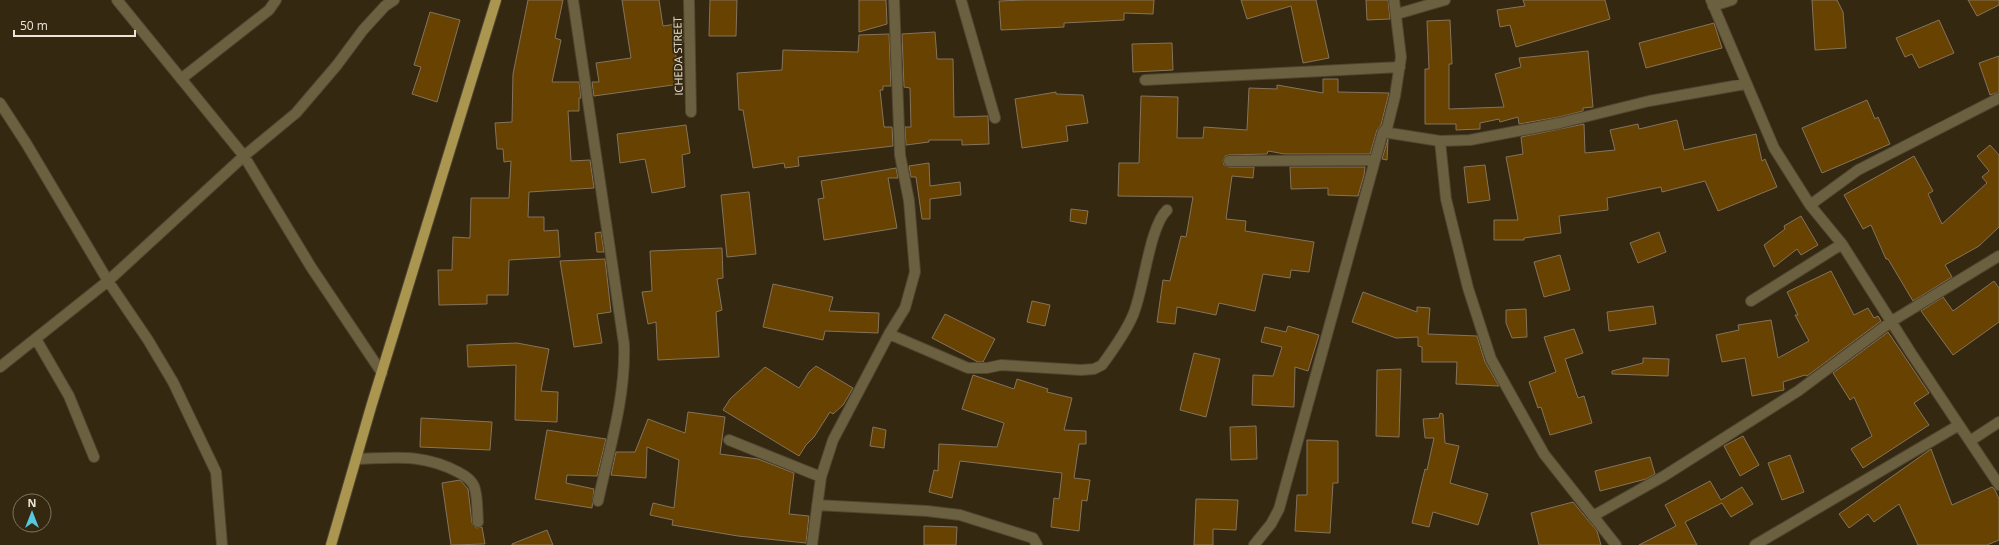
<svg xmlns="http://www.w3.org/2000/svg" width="1999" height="545" viewBox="0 0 1999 545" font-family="'Open Sans',sans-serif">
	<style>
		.building { fill: #674200; stroke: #85735c }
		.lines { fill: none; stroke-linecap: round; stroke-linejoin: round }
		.minor-casing { stroke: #514631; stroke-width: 12 }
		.major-casing { stroke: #514631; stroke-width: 12 }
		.minor { stroke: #6b6140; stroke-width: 10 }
		.major { stroke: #ab964f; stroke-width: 10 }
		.labels { text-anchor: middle; stroke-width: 3.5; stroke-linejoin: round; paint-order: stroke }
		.street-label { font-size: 11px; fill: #ece5d7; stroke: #342811 }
	</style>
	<rect width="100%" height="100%" fill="#342811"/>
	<path class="building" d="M528 0H563L555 38 561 40 552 82H579L581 98H579V111H568L571 161 590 160 594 188 529 192 528 217H544V231L558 230 560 257 509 260 508 295H487V304L439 305 438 270H452L453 237 470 238 471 198H509L511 161 504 162 503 149H497L495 123 512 122 513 74Z
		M622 0H659L663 26 683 23V42L674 43 680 84 594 96 592 82H599L596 63 631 58Z
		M710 0H737L736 36H709Z
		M859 0H886L887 24 859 32Z
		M1025 0H1154L1153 14 1124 13V20L1064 23V27L1001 30 999 1Z
		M1241 0H1316L1329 58 1303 63 1291 6 1247 19Z
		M1366 0H1388L1390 19 1367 20Z
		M1523 0H1605L1610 19 1516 47 1510 25 1500 27 1497 10 1525 6Z
		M1812 0H1837L1843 12 1846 48 1815 50Z
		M1968 0H1999V5L1977 16Z
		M430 12 460 20 437 102 412 94 421 67 414 65Z
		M1450 20 1452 64H1449V109L1504 107 1495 74 1521 67 1519 58 1588 51 1593 107 1583 108V111L1559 117 1519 124 1518 117 1500 122 1499 119 1480 123V129L1456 130V124H1425V69H1429L1427 21Z
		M1939 20 1954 53 1919 68 1912 54 1905 57 1896 38Z
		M1714 23 1722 48 1646 68 1639 43Z
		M935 32 937 59H953L954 117 988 116 989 144 962 145V140H929V142L906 145 905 127H911L910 88 904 87 902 34Z
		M889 34 891 86H883V90H880L884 127H892L893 146 798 157 799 166 785 168 784 163 753 168 743 110H739L737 73 782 70 783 50 858 52 859 35Z
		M1172 43 1173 70 1133 72 1132 44Z
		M1999 56V92L1990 95 1979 63Z
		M1323 79H1338V92L1389 93 1381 125 1377 130 1370 154H1285L1268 151 1267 154 1229 155 1225 156 1223 161 1224 165 1229 167H1254L1253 178 1232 176 1226 219 1246 221 1245 231 1314 242 1309 272 1291 270 1290 278 1263 274 1255 311 1219 303 1216 315 1177 307 1175 324 1157 322 1163 280 1170 281 1181 236 1186 237 1193 197 1118 196 1119 163H1139L1141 96 1178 97 1177 138H1203L1204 127 1247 130 1249 88 1277 89V85L1323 93Z
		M1056 92V94L1083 95 1088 123 1066 126 1068 141 1022 148 1015 99Z
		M1867 100 1875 119 1878 117 1890 144 1822 173 1802 128Z
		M1677 120 1684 150 1756 134 1762 161 1765 159 1777 187 1718 211 1705 181 1662 192 1661 187 1607 198 1608 210 1559 216 1561 233 1524 238V240H1494V220H1518L1506 157 1523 154 1521 137 1584 124 1585 153 1615 150 1610 130 1638 124 1639 129Z
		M686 125 690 153 682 155 685 187 652 193 645 159 620 163 617 134Z
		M1388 139 1387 160 1382 159Z
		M1990 145 1999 155V227L1979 246 1945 265 1952 277 1913 301 1888 259H1886L1871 225 1863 229 1844 195 1914 156 1933 191 1928 194 1942 224 1987 183 1982 177 1989 171 1977 156Z
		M929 163 930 186 960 182 961 195 930 199V219H922L916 177H911L909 166Z
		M1485 165 1490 200 1468 203 1464 167Z
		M1290 167H1365L1364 175 1358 196 1328 195V188L1291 189Z
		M896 168 898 178H888L897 228 824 240 818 199 824 198 821 181Z
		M749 192 756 254 727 257 721 195Z
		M1071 209 1088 211 1086 224 1070 221Z
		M1801 216 1818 245 1801 255 1797 249 1774 267 1764 245 1785 229 1784 226Z
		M601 232 604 252H597L595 233Z
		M1659 232 1666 252 1638 263 1630 243Z
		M722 248 723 278 717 279 722 310 716 312 719 357 658 360 656 322 648 324 642 292 652 291 650 251Z
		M1560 255 1570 290 1544 297 1534 262Z
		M605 259 611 312 597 314 602 343 574 347 560 261Z
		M1831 271 1854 315 1868 308 1874 318 1878 316 1881 321 1807 376 1805 375 1783 382 1784 390 1752 396 1745 358 1722 362 1716 335 1739 330 1738 325 1771 320 1778 358 1809 341 1795 315H1798L1787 292Z
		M1994 281 1999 288V322L1953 355 1921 311 1943 297 1953 311Z
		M773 284 833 297 829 311 879 313 878 333 825 331 823 340 763 327Z
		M1363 292 1417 312V307L1430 308 1428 334 1477 336 1485 362 1499 386 1456 384 1457 362H1422V347L1418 346V337L1396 338 1352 322Z
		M1032 301 1050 305 1045 326 1027 322Z
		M1653 306 1656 324 1609 331 1607 312Z
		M1526 309 1527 337 1512 338 1506 323V310Z
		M945 314 995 339 983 362H978L932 338Z
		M1288 326 1319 335 1308 371 1295 367 1294 407 1252 405 1253 375 1273 376 1282 347 1261 342 1265 327 1286 332Z
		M1574 329 1583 353 1565 359 1578 398 1584 396 1592 423 1550 435 1541 407 1538 408 1529 382 1556 372 1544 337Z
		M1888 332 1929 393 1914 403 1929 425 1863 468 1851 449 1872 436 1854 397 1850 400 1833 373Z
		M517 343 549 349 541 391 558 392 557 422 515 420 516 365 468 367 467 345Z
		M1194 353 1220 359 1206 417 1180 410Z
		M1643 358 1669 359 1668 376 1612 374V371L1643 363Z
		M816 366 853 388 843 405 833 414 830 412 814 437 806 445 799 456 723 410 730 399 765 367 799 388 809 372Z
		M1401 369 1399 437 1376 436 1377 370Z
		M973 375 1014 389 1017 379 1048 389 1047 392 1072 398 1064 430 1086 431V444H1079L1074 478 1090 480 1087 501 1082 500 1079 531 1051 527 1054 498 1059 499 1062 473 960 461 952 498 929 492 934 470 938 471 939 444 997 447 1004 423 962 409Z
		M688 412 725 417 720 454 758 459 794 473 789 514 809 516 806 543 738 536 672 525 673 520 650 515 653 503 674 508 679 460 647 447 646 478 611 475 616 452H635L648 419 685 433Z
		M1440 413 1443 414 1445 443 1459 446 1450 483 1488 494 1478 525 1433 512 1429 527 1412 523 1425 469 1427 470 1434 438H1425L1423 419 1439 418Z
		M421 418 492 422 490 450 420 447Z
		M1256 426 1257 459 1231 460 1230 427Z
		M873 427 886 430 884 448 870 446Z
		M547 430 606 439 597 476 567 475 566 483 594 489 592 508 535 499Z
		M1743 436 1759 465 1740 476 1724 446Z
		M1307 440 1338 441V483H1333L1330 533 1295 531 1297 495H1307Z
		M1931 449 1952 505 1992 487 1995 490 1999 499V540L1987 545H1918L1899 504 1874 522 1868 514 1849 528 1839 514Z
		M1790 455 1804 492 1782 500 1768 463Z
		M1650 457 1655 474 1646 479 1600 491 1595 471Z
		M460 480 468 489 472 523 476 528 482 527 485 544 451 545 442 483Z
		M1710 481 1721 500 1742 487 1753 504 1731 517 1722 503 1685 522 1697 545H1639L1676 526 1665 505Z
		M1196 499 1238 500 1236 530 1213 529V545H1194Z
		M1573 502 1597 531 1601 545H1539L1531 513Z
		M924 526 957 527 956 545H924Z
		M547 530 553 545H512V544Z"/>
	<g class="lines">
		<defs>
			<path id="minor" d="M117 0 244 156 311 267 382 373
				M573 0 624 344C626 397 609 450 598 501
				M689 0 691 112
				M961 0 995 118
				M1711 0 1774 148 1810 205 1842 244 1911 353 1999 485
				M1713 6 1732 0
				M1397 14 1445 0
				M181 79 269 10 276 0
				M1145 80 1400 67
				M0 103 26 143 108 281 148 340 173 382 216 472 222 545
				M1383 132 1440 141 1470 140 1560 123 1649 101 1745 84
				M1440 141 1446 199 1468 288 1491 359 1544 454 1616 545
				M1229 161 1375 160
				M1810 205 1858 170 1999 98
				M1751 301 1842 244
				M889 334 968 368H987L1001 365 1081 370 1094 369 1102 365C1113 350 1126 332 1133 315 1144 290 1149 227 1167 210
				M36 339 69 396 94 457
				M0 367 108 281 244 156 296 113 337 65 363 30 385 6 394 0
				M729 440 821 477
				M1970 441 1999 422
				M356 459C395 458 422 453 458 472 464 475 471 479 474 486 478 496 477 511 478 522
				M817 505 927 511 960 515 1033 538 1037 545
				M1593 516 1664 476 1798 391 1892 321 1999 256
				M812 545 821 477 833 440 889 334 905 308 915 272 909 201 900 155 894 0
				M1254 545 1271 524 1279 509 1375 160 1383 132 1387 128 1395 96 1401 57 1394 0
				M1755 545 1959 425"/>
			<path id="major" d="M331 545 371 407 496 0"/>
		</defs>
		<use href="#minor" class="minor-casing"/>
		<use href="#major" class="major-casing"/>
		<use href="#minor" class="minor"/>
		<use href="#major" class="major"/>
	</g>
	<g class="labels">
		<g class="street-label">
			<text transform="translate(678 56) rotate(-91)" y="4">ICHEDA STREET</text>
		</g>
	</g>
	<g transform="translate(32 513)"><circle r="19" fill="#342811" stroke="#7e7460"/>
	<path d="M0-3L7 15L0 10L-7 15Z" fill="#56c9e0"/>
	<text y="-6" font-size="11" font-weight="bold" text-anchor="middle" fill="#ece5d7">N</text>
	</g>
	<path d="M14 30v6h121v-6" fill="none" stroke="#ece5d7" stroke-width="2"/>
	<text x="20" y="30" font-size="12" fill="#ece5d7" stroke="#342811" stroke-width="3" paint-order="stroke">50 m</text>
</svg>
